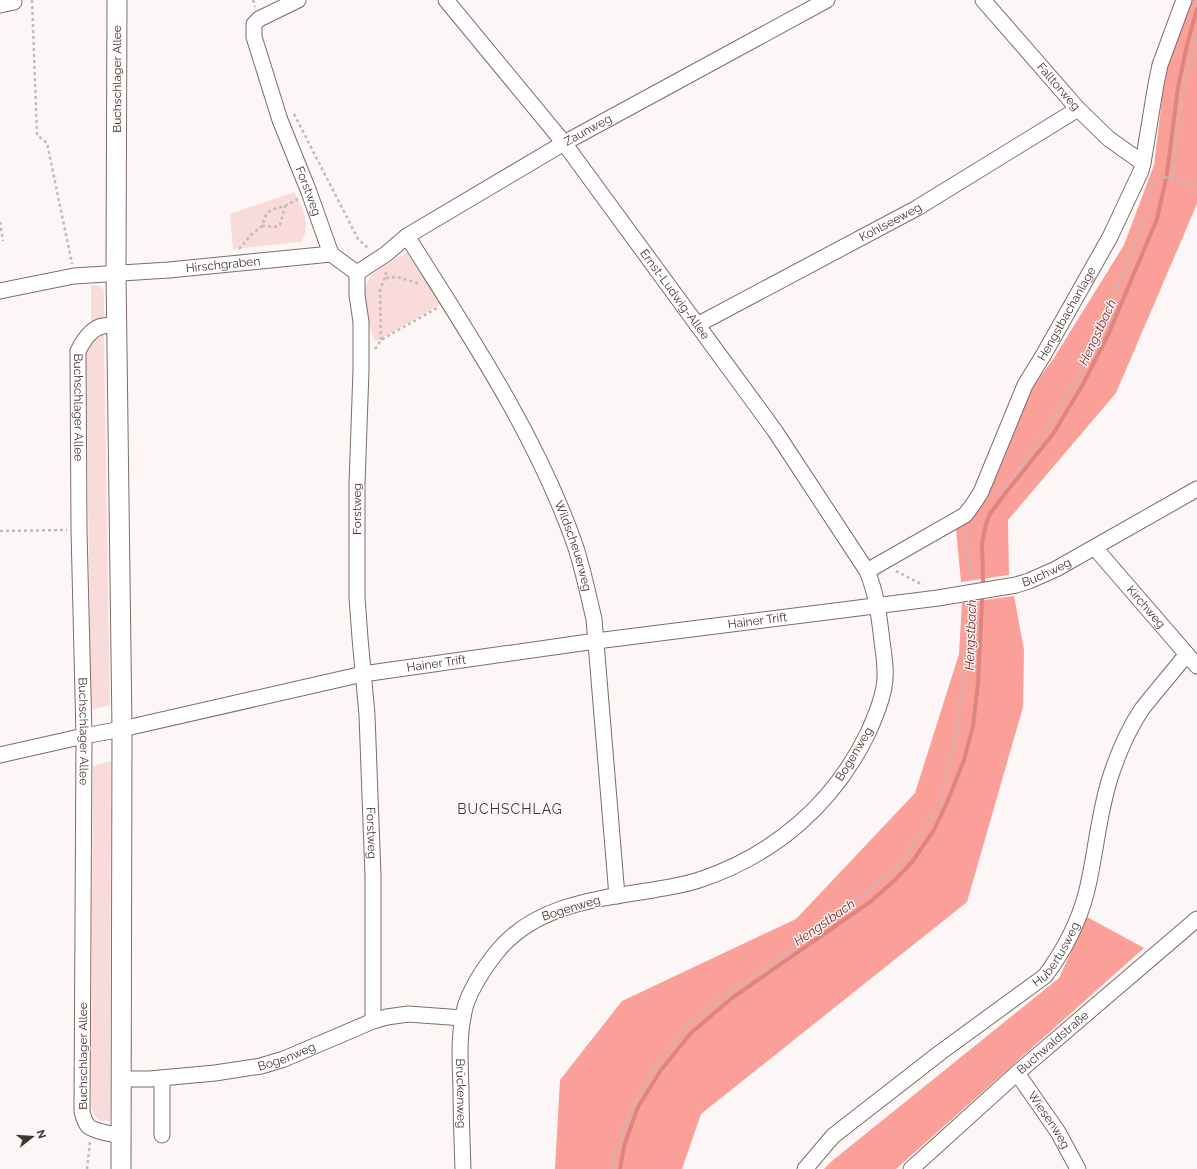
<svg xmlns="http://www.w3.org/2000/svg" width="1197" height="1169" viewBox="0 0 1197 1169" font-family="Raleway,sans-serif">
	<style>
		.green { fill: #f9dcd9 }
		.forest { fill: #faa098 }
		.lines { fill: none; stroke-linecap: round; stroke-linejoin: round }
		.stream { stroke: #dd867f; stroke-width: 4 }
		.minor-casing { stroke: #816a68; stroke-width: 17 }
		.major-casing { stroke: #816a68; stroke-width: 21 }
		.path { stroke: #c1bab9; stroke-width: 2.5; stroke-dasharray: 3 3; stroke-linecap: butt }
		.minor { stroke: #fff; stroke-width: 15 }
		.major { stroke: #fff; stroke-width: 19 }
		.labels { text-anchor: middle; stroke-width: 3; stroke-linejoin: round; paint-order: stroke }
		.street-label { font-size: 12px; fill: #403635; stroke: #fcf7f6 }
		.water-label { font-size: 13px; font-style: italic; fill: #81191b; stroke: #fcf7f6 }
		.quarter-label { font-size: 14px; letter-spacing: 1px; fill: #403635; stroke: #fcf7f6 }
	</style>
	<rect width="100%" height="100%" fill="#fcf7f6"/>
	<path class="green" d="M294 192C302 206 312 226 301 242L233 249 230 214Z
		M407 253 441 304 375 342C371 332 362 300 364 290 366 283 370 276 375 272 384 264 397 259 407 253Z
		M91 285 99 286 103 288 104 293V322L91 325Z
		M104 335 110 705 91 710 86 352 95 337Z
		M111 761 110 1121H100L94 1115 91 1106 93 766Z"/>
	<path class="forest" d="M1191 0H1197V204L1116 393 1008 520 1009 575 961 582 956 529 1030 390 1052 361 1124 245 1154 165 1166 66Z
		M1014 596 1024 650 1023 707 967 902 701 1114 682 1169H555L560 1080 622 1001 796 919 915 793 959 654 962 603Z
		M1087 917 1144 948 896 1169H824L832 1161 1059 978Z"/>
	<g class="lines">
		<path class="stream" d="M620 1169 624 1146 638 1107 661 1070 691 1033 732 998 870 902 894 881 912 862 934 830 948 800 964 760 973 726 978 683 983 582 982 543 986 524 990 514 1004 495 1053 434 1083 384 1108 335 1157 219 1167 174 1178 87 1187 45 1197 9"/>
		<defs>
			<g id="minor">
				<path id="s1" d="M298 0 259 19 254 24V37L280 120 309 192 331 254 357 273"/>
				<path id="s2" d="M446 0 564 143 775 431 867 571C877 595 879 616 882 641 884 657 887 672 884 687 881 704 874 720 867 735 833 804 775 854 702 879 686 885 669 887 653 890 596 899 534 905 496 953 485 967 472 987 466 1004 458 1031 460 1061 461 1088 461 1115 462 1142 463 1169"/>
				<path id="s3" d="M983 0 1078 109 1109 139 1143 163"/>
				<path d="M0 5 14 2"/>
				<path id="s4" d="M407 236C469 335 536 434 575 545 583 569 588 594 594 619L617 896"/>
				<path id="s5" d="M357 273V295L361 322V370L357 484V597L360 638 367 715 370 796 373 876V1021"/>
				<path id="s6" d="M357 273 386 254 407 236 564 143 827 0"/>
				<path id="s7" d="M0 291 74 276 169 270 331 254"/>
				<path id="s8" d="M697 325 917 208 1078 109"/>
				<path id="s9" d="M116 326C112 326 107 325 103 326 91 328 83 341 78 351L79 530 84 736 82 1111C83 1116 84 1121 88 1126 93 1131 113 1134 121 1136"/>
				<path id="s10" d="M1095 548 1197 666"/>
				<path id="s11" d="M867 571 965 515 972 506 981 492 1025 385 1044 354 1110 237 1141 171 1143 163 1156 84 1160 65 1184 0"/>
				<path id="s12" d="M0 755 84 736 122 729 363 674 596 641 938 598 1016 585 1029 581 1056 569 1197 489"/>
				<path id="s13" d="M1017 1073 1058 1132 1078 1169"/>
				<path d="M162 1078V1135"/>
				<path id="s14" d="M121 1079H150L215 1073 261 1066 284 1059 373 1021 387 1017 408 1014 463 1018"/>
				<path id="s15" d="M805 1169 833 1136 941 1052 1045 976C1063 952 1078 924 1086 894 1096 855 1098 814 1111 775 1118 754 1129 728 1142 709 1156 691 1172 673 1186 655"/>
				<path id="s16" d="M911 1169 1017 1073 1197 919"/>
			</g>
			<path id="major" d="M117 0 116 273 122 729 121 1169"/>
		</defs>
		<use href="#minor" class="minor-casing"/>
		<use href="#major" class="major-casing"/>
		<path class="path" d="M32 0 37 135 47 143 72 264
			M253 0 255 7
			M294 114 358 239 369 249
			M1153 174 1171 179 1197 187
			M1171 179 1184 86 1197 36
			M0 222 3 241
			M262 226C269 226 275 228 280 225L285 206
			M239 249 251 235 262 226 266 215 268 212 274 209 285 206 298 199
			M386 278 397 277 420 284
			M381 340 380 291C382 283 386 278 386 270
			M375 349 381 340 437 308
			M997 492 1009 482 1028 456 1049 425 1085 365 1103 323 1147 209 1152 182
			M966 530 971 579
			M0 531 67 530
			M896 571 923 585
			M87 1169 90 1141
			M612 1169 614 1156 631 1108 658 1064 685 1027 724 996 800 943 855 901 902 861 939 806 958 724 970 606"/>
		<use href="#minor" class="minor"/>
		<use href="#major" class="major"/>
	</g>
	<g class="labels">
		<g class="street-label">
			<text transform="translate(117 79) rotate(-90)" y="4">Buchschlager Allee</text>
			<text dy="4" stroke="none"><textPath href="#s3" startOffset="115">Falltorweg</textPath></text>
			<text dy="4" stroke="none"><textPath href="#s6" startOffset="272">Zaunweg</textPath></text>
			<text dy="4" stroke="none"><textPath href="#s1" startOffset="227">Forstweg</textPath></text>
			<text dy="4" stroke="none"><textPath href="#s8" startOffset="219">Kohlseeweg</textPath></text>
			<text dy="4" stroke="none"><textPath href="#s7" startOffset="225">Hirschgraben</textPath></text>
			<text dy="4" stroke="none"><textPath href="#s2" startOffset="373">Ernst-Ludwig-Allee</textPath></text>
			<text dy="4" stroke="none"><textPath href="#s11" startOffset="339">Hengstbachanlage</textPath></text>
			<text dy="4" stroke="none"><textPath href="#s9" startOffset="106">Buchschlager Allee</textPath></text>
			<text transform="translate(357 509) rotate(-90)" y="4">Forstweg</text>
			<text dy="4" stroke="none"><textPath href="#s4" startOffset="353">Wildscheuerweg</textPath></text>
			<text dy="4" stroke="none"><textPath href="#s12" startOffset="1064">Buchweg</textPath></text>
			<text dy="4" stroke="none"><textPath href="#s10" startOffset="78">Kirchweg</textPath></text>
			<text dy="4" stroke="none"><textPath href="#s12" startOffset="770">Hainer Trift</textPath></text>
			<text dy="4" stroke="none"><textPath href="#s12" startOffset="446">Hainer Trift</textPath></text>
			<text dy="4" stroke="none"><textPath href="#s9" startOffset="430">Buchschlager Allee</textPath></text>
			<text transform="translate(854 754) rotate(-59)" y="4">Bogenweg</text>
			<text dy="4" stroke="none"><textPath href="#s5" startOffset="561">Forstweg</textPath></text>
			<text transform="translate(571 908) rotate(-17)" y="4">Bogenweg</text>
			<text dy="4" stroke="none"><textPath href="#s15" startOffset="333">Hubertusweg</textPath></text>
			<text dy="4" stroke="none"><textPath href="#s16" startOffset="190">Buchwaldstraße</textPath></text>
			<text dy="4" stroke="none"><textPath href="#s14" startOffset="168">Bogenweg</textPath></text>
			<text transform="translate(83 1056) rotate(-90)" y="4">Buchschlager Allee</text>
			<text dy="4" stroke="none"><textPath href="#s2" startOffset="1477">Brückenweg</textPath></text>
			<text dy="4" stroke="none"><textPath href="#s13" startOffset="57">Wiesenweg</textPath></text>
		</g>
		<g class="water-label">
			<text transform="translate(1097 332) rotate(-65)" y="5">Hengstbach</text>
			<text transform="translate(970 635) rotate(-88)" y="5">Hengstbach</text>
			<text transform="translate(824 922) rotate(-35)" y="5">Hengstbach</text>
		</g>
		<g class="quarter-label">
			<text x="510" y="814">BUCHSCHLAG</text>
		</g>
	</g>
	<g transform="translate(32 1137) rotate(73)" stroke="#fcf7f6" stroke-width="3" paint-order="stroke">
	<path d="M0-3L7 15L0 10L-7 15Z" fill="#403635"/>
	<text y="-6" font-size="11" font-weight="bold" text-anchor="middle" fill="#403635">N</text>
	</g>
</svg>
